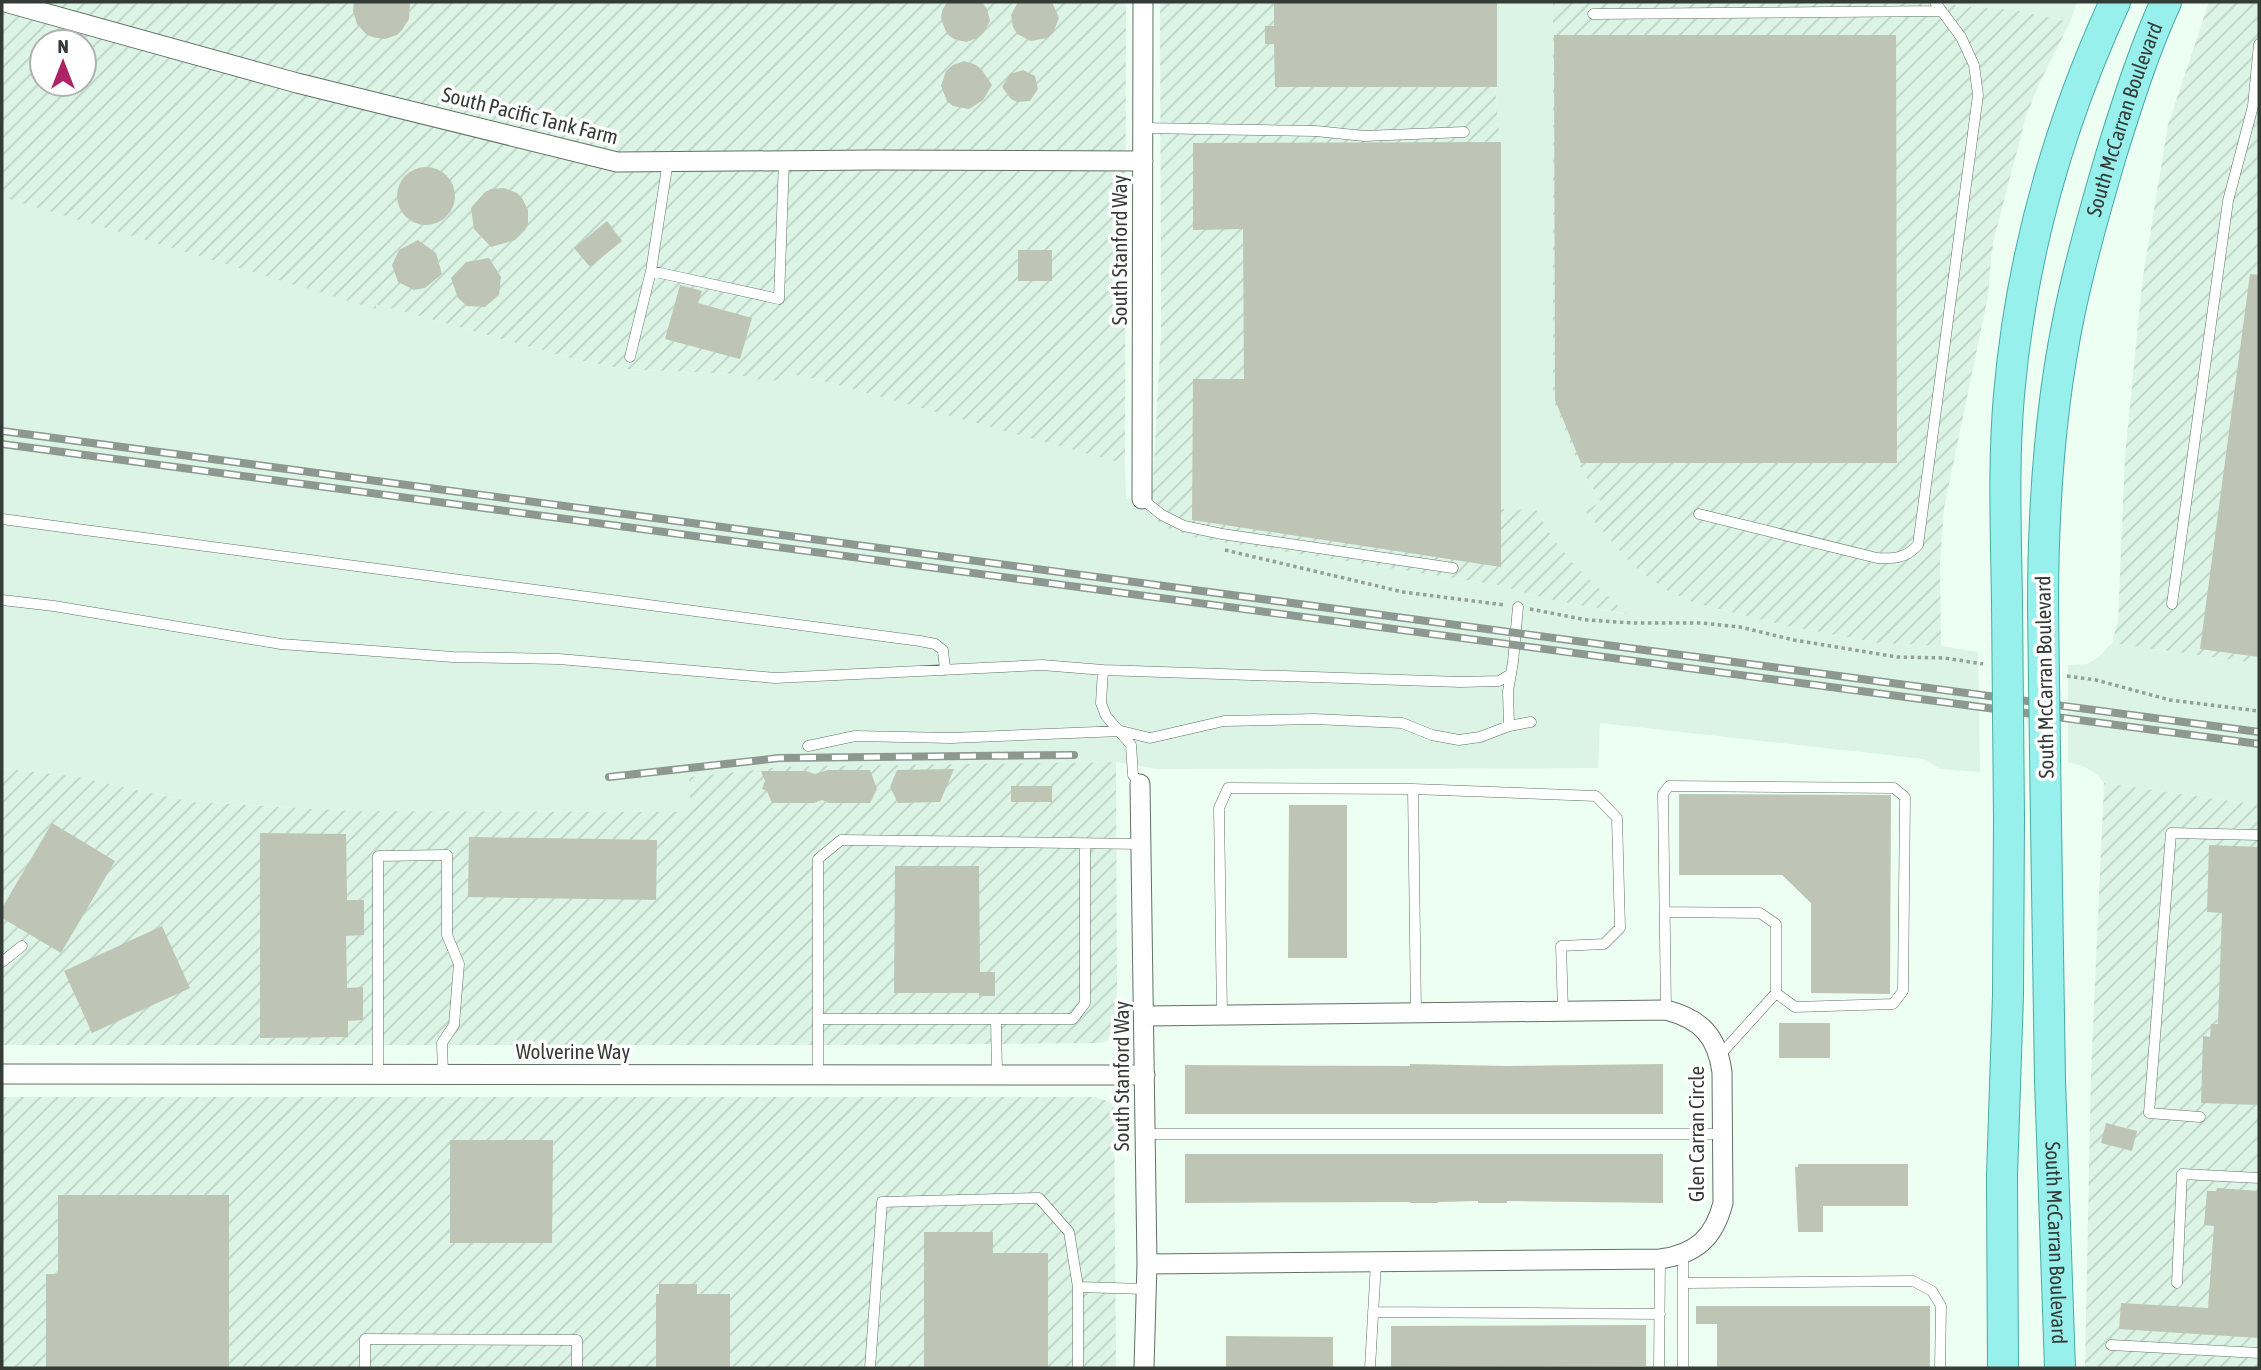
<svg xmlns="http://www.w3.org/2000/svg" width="2261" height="1370" viewBox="0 0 2261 1370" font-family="'Asap Condensed',sans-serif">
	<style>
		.built { fill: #dbf4e5 }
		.industrial { fill: url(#industrial-furrows); fill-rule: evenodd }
		.building { fill: #bec5b5 }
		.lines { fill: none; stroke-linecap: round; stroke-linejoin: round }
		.lane-casing { stroke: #627067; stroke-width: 11 }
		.street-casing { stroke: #627067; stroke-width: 21 }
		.primary-casing { stroke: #49aaa5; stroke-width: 32 }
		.path { stroke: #94a199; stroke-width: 3.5; stroke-dasharray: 3.5 3.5; stroke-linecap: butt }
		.lane { stroke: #fff; stroke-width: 10 }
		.street { stroke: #fff; stroke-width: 19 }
		.primary { stroke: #98f0ec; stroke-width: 30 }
		.rail-casing { stroke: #8c9890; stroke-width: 8 }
		.rail { stroke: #fff; stroke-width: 5; stroke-dasharray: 16; stroke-linecap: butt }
		.primary-bridge-casing { stroke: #49aaa5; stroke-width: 32; stroke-linecap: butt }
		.primary-bridge { stroke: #98f0ec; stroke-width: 30 }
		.labels { text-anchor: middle; stroke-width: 7; stroke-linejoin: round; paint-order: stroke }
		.street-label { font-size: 21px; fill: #353c38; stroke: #fff }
	</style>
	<defs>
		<pattern id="industrial-furrows" width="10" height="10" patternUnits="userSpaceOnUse" patternTransform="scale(1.75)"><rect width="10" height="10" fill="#dbf4e5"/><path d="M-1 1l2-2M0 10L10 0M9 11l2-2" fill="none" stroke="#bdd2c5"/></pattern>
	</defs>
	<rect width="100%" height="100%" fill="#edfef3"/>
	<path class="built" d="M1496 2H1553L1578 463 1601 502 1586 512 1627 559 1640 571 1664 589 1694 603 1787 626 1879 643 1941 646 1978 652 1980 772 1940 769 1924 759 1600 723 1598 768 1158 769 1116 762 781 767 689 777 692 812 353 811 192 802 78 777 2 768V197L375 308 376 304 574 359 624 369 735 374 766 381 783 373 816 379 1080 451 1125 464 1126 499H1152L1154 519 1196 538 1498 585 1548 599 1625 614 1575 566 1552 537 1536 510H1500V141L1495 87Z
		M1939 2H2077L2070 22 2014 10 1960 6Z
		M2112 643 2259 664V805L2104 783 2098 775 2085 767 2068 762V665L2087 664 2099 657Z"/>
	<path class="industrial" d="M2 2H1126L1125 464 816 379 784 373 782 380 765 381 735 374 624 369 574 359 376 304V309L2 197ZM42 42H84V84H42Z
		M1160 2H1496L1495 87 1500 141V509L1536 510 1552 537 1575 566 1627 614 1548 599 1498 585 1196 538 1168 528 1154 519 1152 499 1161 334Z
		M1553 2H1939L1960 6 2014 10 2070 22 2039 84 2026 116 1994 239 1991 258 1988 296 1944 508 1940 563 1941 646 1879 643 1787 626 1694 603 1664 589 1640 571 1627 559 1585 511 1601 502 1578 463 1553 399Z
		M2209 2H2259V664L2112 643 2118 621 2125 457 2142 283 2168 125Z
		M1116 762 1117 1003 1113 1031 1108 1040 1101 1043 844 1045H2V768L78 777 192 802 353 811 691 812 689 777 781 767 816 766Z
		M2104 783 2259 805V1368H2085L2091 1073Z
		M2 1097H1095L1110 1102 1114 1107 1116 1368H2Z"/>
	<path class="building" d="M354 2H410L409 19 402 30 397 35 385 39 372 37 366 34 357 24 353 11Z
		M947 2H982L987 9 990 21 984 32 977 38 966 42 954 39 947 34 941 19 942 11Z
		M1018 2H1052L1059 18 1053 33 1047 38 1031 41 1017 34 1013 27 1011 15Z
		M1274 2H1497V87H1275L1274 44H1265V26H1274Z
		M1554 35H1896L1897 463H1581L1555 400Z
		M964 61 976 65 982 70 992 85 983 100 969 109 953 106 947 101 941 86 946 71 953 65Z
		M1023 70 1035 76 1038 89 1030 101 1017 102 1011 99 1002 87 1010 74Z
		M1501 142V567L1192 520 1193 379H1244L1243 229 1193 230V143Z
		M397 196a29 29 0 1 1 58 0a29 29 0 1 1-58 0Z
		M504 188 517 193 522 198 528 210V224L525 230 515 240 491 247 474 229 471 208 485 192 491 189Z
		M607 221 622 241 590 267 574 248Z
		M418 240 436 253 442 274 425 288 414 290 398 282 392 265 399 250Z
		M1018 250H1052V281H1018Z
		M489 258 501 277 499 295 485 307 467 306 458 298 451 278 466 262Z
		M2250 274 2259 275V657L2200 649Z
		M680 285 702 291 698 303 752 318 740 359 665 339Z
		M954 769 940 802 898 803 890 787 897 770Z
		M828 770H870L877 789 870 803H829L822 800 814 803H772L767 791 762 789 765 781 761 771H806L815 774Z
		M1011 786H1052V802H1011Z
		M1679 794 1891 795 1890 994 1811 993V903L1782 875H1679Z
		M1289 805H1347V958H1288Z
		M52 823 115 861 61 953 2 918V908Z
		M260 833 346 834 347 900H364V935L346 936 347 988 363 987V1020L348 1021V1037L260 1038Z
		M469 837 657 840 656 900 468 897Z
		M2209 845 2259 847V1105L2201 1103 2203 1036 2210 1037 2211 1024H2218L2222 913 2207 912Z
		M895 866H979L980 972H995V996H979V993H894Z
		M162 926 190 988 92 1033 64 971Z
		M1779 1023H1830V1058H1779Z
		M1410 1064 1508 1066 1663 1064V1114H1185V1065L1410 1066Z
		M2106 1123 2137 1131 2132 1151 2101 1143Z
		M450 1140H553L552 1243H450Z
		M1185 1154H1663V1203L1507 1201V1203H1478V1201L1438 1202V1203H1410V1202L1185 1203Z
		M1798 1164H1908V1206H1823V1232H1798L1795 1167H1798Z
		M2217 1188 2259 1191V1338L2119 1329 2121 1303 2208 1308 2214 1226 2204 1225 2207 1191H2216Z
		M58 1195H229V1368H46V1274H58Z
		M924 1232H993V1253H1048V1368H924Z
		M659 1284H697V1294H730V1368H656V1294H659Z
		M1696 1306H1930V1368H1717V1324H1696Z
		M1646 1325V1366L1391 1367V1326Z
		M1226 1336 1333 1337V1368H1226Z"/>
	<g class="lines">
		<defs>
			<path id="lane" d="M1593 14 1942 11
				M1143 128 1316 131 1364 136 1464 132
				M668 161 651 271 779 299 784 160
				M630 357 651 271
				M1142 499 1162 515 1184 526 1222 534 1453 568
				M1699 514 1877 558C1895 559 1906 558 1918 545L1978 95 1974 65 1961 37 1935 2
				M2 519 920 641 935 644 943 650 945 670
				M2 600 54 606 281 644 453 657 559 659 775 678 1042 665 1103 670 1460 682 1499 681 1511 674
				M2172 604 2228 201 2253 106 2259 44
				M1103 670 1101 703 1106 716 1131 745 1133 775 1140 784
				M1509 726 1508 691 1513 662 1518 607
				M808 746 855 736 951 738 1121 731 1150 738 1224 721 1314 719 1402 723 1432 735 1459 740 1480 737 1509 726 1531 722
				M1413 789 1416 1013
				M1665 912 1760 913 1776 924V993L1795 1007 1893 1004 1903 991 1905 797 1894 788 1669 786 1663 794 1666 1010
				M2 962 22 946
				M1222 1015 1219 808 1228 788 1413 789 1596 796 1617 818 1620 928 1604 944 1561 946 1563 1011
				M818 1019H1073L1085 1003V844
				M996 1019 997 1075
				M1719 1056 1776 993
				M378 1074V856L447 855V935L459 964 454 1025 442 1043 443 1074
				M818 1075V859L841 840 1142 844
				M2200 1117 2149 1113 2171 833 2259 835
				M1146 1134H1723
				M1684 1283 1913 1281 1932 1291 1941 1306 1940 1368
				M2177 1283 2182 1174 2259 1178
				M1078 1287V1368
				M1373 1312 1660 1314
				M2111 1345 2259 1353
				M365 1368V1339L577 1340V1368
				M870 1368 882 1202 1039 1198 1069 1232 1078 1287 1146 1289
				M1370 1368 1376 1262
				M1659 1368 1660 1259
				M1683 1368V1253"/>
			<path id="street" d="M5 2 297 83 617 162 876 160 1143 161
				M1142 499 1143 2
				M1140 784 1147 1264 1144 1368
				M1145 1016 1666 1010C1701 1019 1717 1036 1722 1072L1723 1203C1714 1238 1696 1254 1660 1259L1147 1264
				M2 1074 1145 1075"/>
			<g id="primary">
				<path d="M2007 602C2006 533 2003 464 2009 395 2021 258 2058 126 2115 2"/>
				<path id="s1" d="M2043 607C2043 510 2049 412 2069 316 2080 261 2096 206 2112 152 2128 101 2144 50 2166 2"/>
				<path id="s2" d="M2046 823 2050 1080 2060 1368"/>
				<path d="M2003 1368 2002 1176 2008 995 2009 818"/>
			</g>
		</defs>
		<use href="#lane" class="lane-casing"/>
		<use href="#street" class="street-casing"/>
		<use href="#primary" class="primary-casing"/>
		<path class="path" d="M1225 550 1403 592 1505 605
			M1530 609 1587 620 1633 623H1702L1740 627 1794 640 1897 657 1945 658 1983 664
			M2067 676 2096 680 2170 700 2259 711"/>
		<use href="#lane" class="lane"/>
		<use href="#street" class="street"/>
		<use href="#primary" class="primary"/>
		<defs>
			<path id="rail" d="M2 431 2259 732
				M2 444 2259 744
				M609 777 779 758 1074 755"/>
		</defs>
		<use href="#rail" class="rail-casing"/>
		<use href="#rail" class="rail"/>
		<defs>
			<path id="primary-bridge" d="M2007 602 2009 818
				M2043 607 2046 823"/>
		</defs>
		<use href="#primary-bridge" class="primary-bridge-casing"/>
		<use href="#primary-bridge" class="primary-bridge"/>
	</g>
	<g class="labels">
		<g class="street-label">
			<text transform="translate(530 116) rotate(14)" y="7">South Pacific Tank Farm</text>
			<text dy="7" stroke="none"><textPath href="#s1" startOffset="497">South McCarran Boulevard</textPath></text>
			<text transform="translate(1120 250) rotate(-90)" y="7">South Stanford Way</text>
			<text transform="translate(2045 677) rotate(-91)" y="7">South McCarran Boulevard</text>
			<text x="573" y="1059">Wolverine Way</text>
			<text transform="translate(1122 1076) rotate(-90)" y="7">South Stanford Way</text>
			<text transform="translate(1697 1134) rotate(-90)" y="7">Glen Carran Circle</text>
			<text dy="7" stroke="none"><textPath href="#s2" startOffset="420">South McCarran Boulevard</textPath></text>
		</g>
	</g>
	<rect width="2261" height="1370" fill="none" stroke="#353c38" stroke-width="7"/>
	<g transform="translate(63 63)"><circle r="33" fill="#ffffff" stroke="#aeb1af" stroke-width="2"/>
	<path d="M0-5L12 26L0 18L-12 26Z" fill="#ac2366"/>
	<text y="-10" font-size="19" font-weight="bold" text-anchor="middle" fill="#353c38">N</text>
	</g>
</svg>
